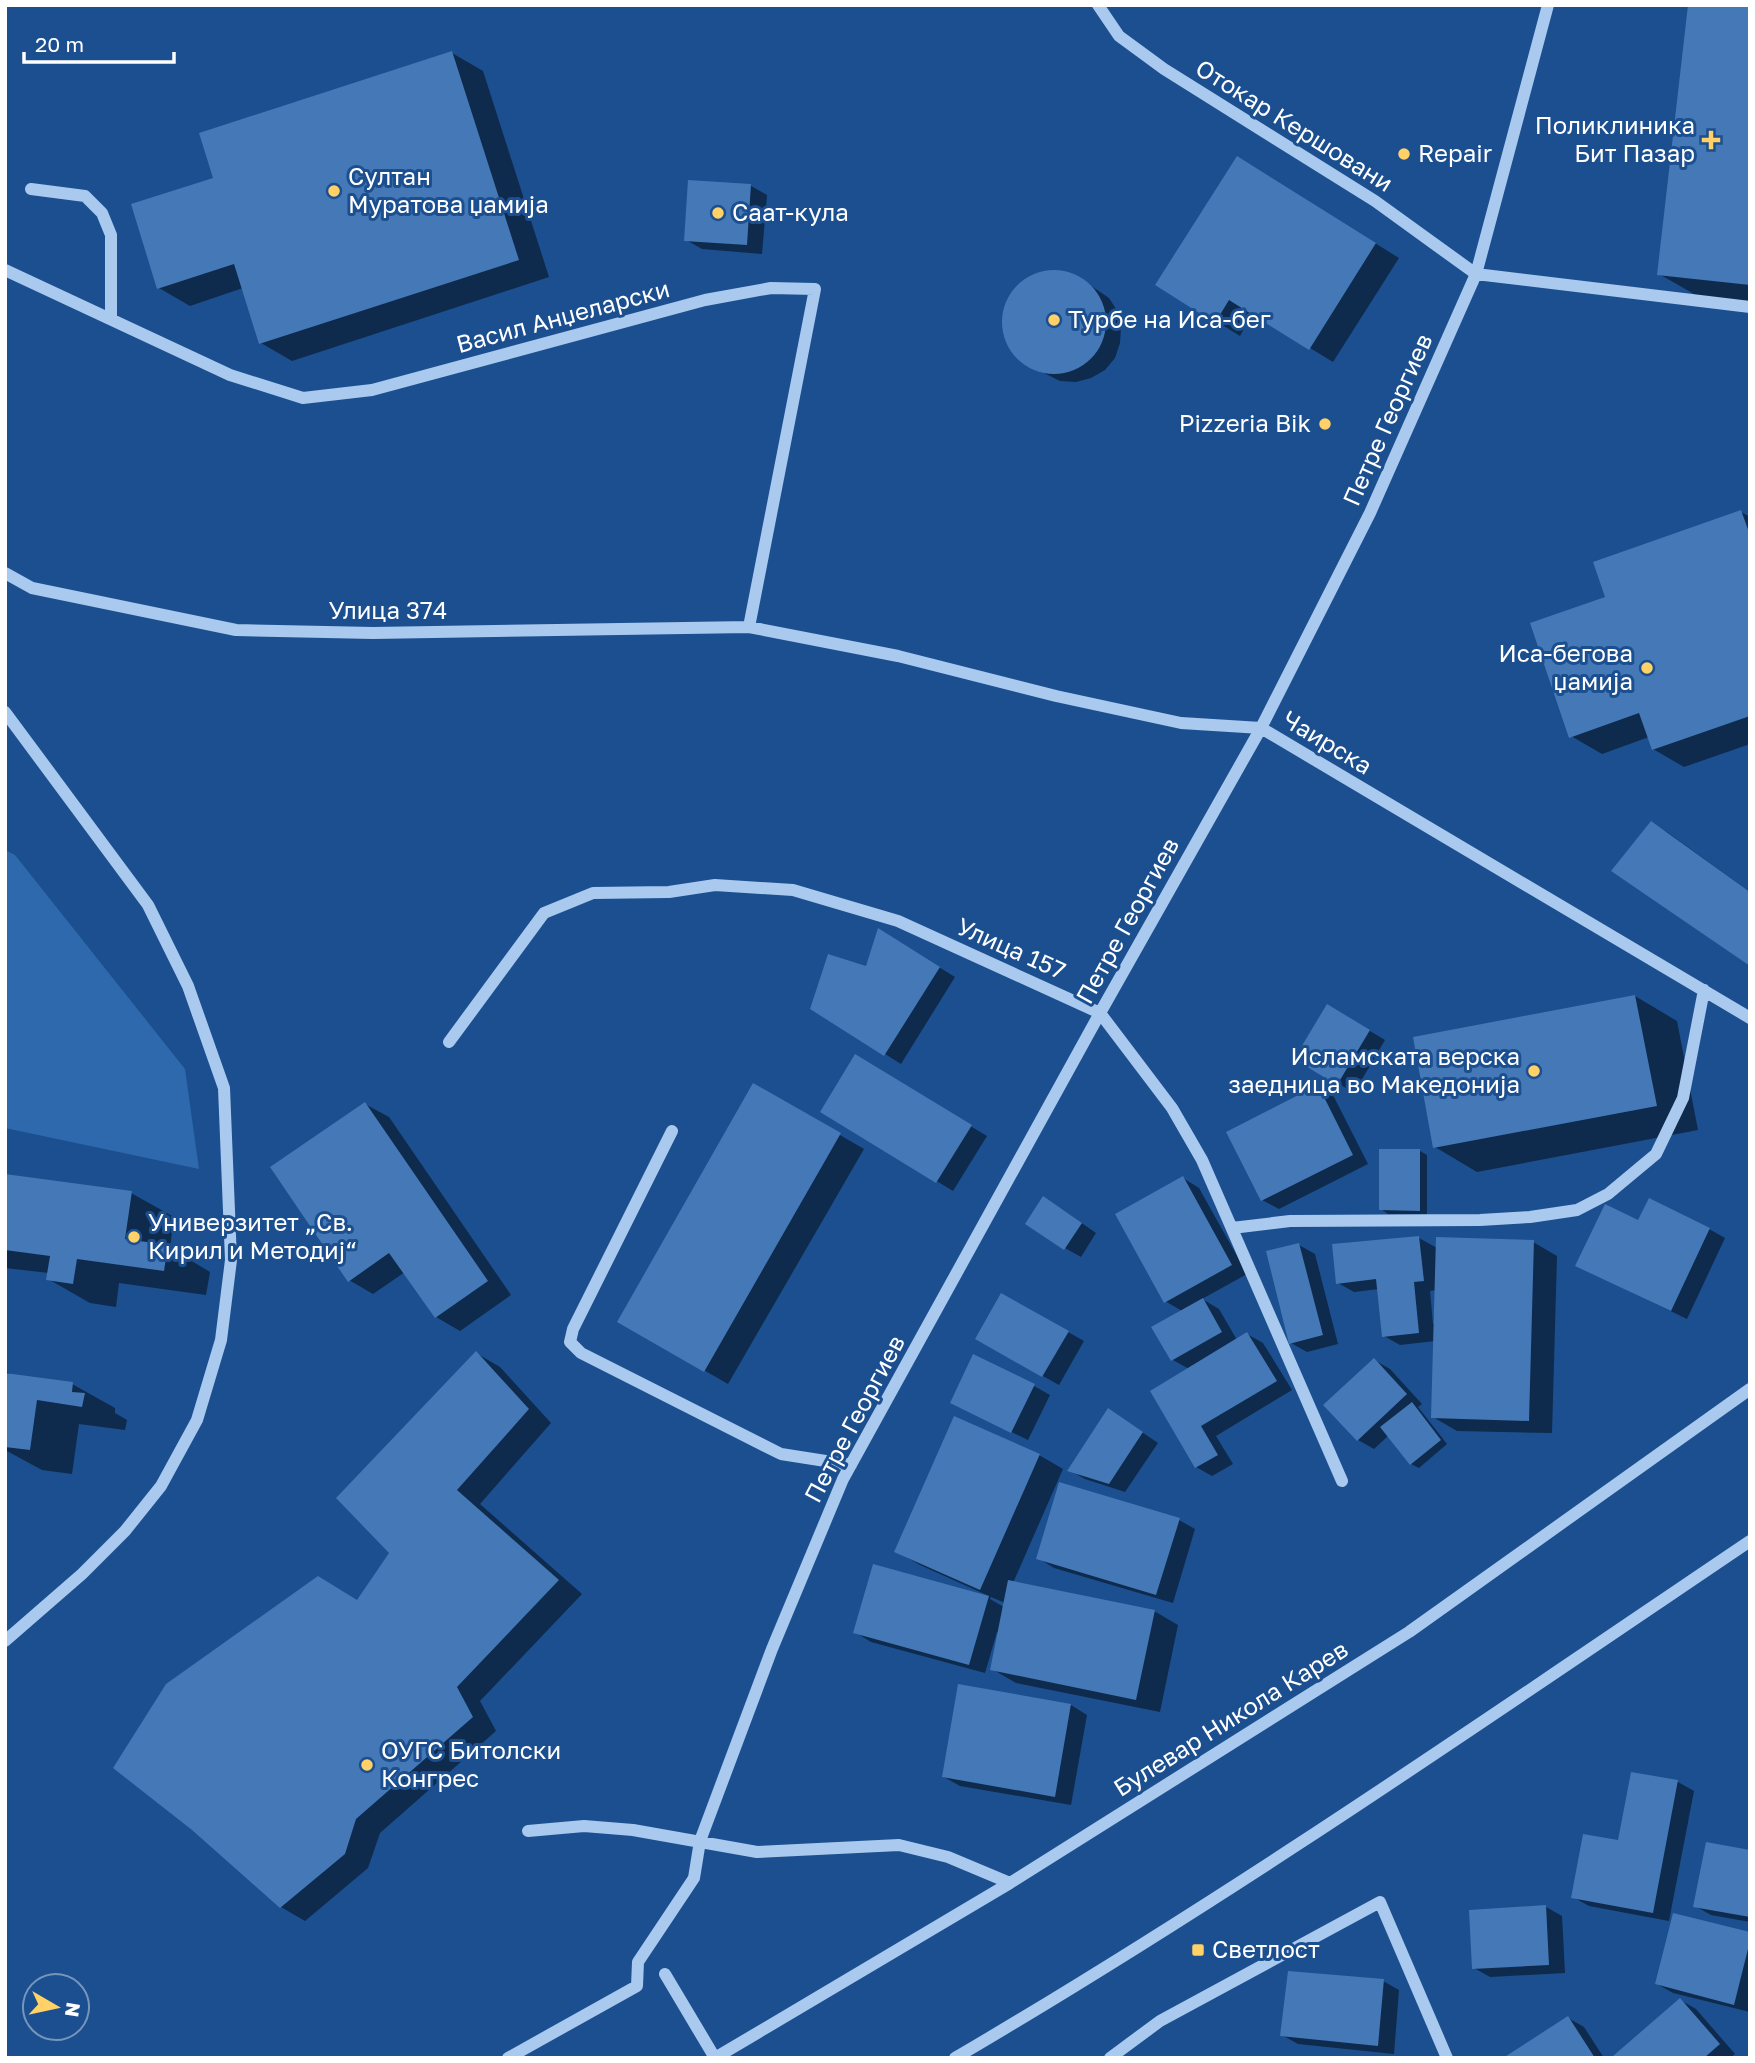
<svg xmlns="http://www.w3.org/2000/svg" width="1755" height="2063" viewBox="0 0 1755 2063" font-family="'Golos Text',sans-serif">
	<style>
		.green { fill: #2e69ad }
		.shadow { fill: #0007; fill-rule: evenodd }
		.building { fill: #4478b7 }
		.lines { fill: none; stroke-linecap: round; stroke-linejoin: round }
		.minor { stroke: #a9c9ee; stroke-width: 12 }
		.poi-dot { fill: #ffd166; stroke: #1b4f8f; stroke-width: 2.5 }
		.labels { text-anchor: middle; stroke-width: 6; stroke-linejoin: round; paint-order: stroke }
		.street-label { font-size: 24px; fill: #fff; stroke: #1b4f8f }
		.poi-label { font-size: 24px; fill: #fff; stroke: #1b4f8f; text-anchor: start }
	</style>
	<rect width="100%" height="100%" fill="#1b4f8f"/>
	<path class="green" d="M5 850 15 855 185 1069 199 1169 5 1128Z"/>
	<path class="shadow" d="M1750 5V304L1701 298 1659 274Z
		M452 53 483 71 549 277 292 361 261 343 243 288 190 306 159 288 215 179Z
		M1261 172 1399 258 1333 362 1253 313 1240 336 1158 285Z
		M751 186 767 195 762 254 702 249 686 240Z
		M1062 272 1078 277 1109 298 1118 312 1121 327 1120 343 1115 358 1105 370 1091 378 1076 382 1060 381 1028 365 1016 355 1007 340 1004 323 1007 306 1015 290 1028 279 1045 273Z
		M1741 512 1750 517V744L1684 767 1653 749 1649 737 1602 754 1571 736 1607 598Z
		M1651 823 1667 832 1750 892V964Z
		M895 940 955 977 901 1064 812 1008 867 968Z
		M1635 996 1677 1021 1698 1130 1477 1172 1435 1147Z
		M1328 1006 1385 1040 1354 1093 1296 1058Z
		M871 1066 987 1136 953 1191 822 1111Z
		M754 1085 864 1149 728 1384 619 1321Z
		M1318 1087 1334 1097 1368 1164 1279 1209 1262 1200Z
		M365 1104 389 1117 511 1295 460 1331 436 1317 405 1272 373 1294 349 1280Z
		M1420 1151 1427 1155V1214H1388L1381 1209Z
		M5 1176 131 1193 174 1217 170 1248 210 1272 206 1295 119 1283 116 1307 90 1303 48 1279 49 1273 5 1268Z
		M1183 1178 1199 1188 1247 1274 1202 1299 1219 1309 1237 1340 1247 1334 1263 1343 1292 1390 1216 1436 1233 1464 1212 1476 1196 1467 1189 1369 1173 1360 1182 1311 1165 1301Z
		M1060 1208 1096 1233 1081 1257 1065 1248Z
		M1709 1229 1725 1238 1687 1319 1594 1274Z
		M1419 1238 1437 1248 1533 1242 1557 1256 1552 1433 1457 1431 1433 1417 1435 1341 1400 1345 1384 1336 1379 1289 1354 1292 1338 1283ZM1436 1290 1435 1323 1433 1324 1430 1291Z
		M1299 1245 1315 1254 1338 1344 1307 1352 1291 1343Z
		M1002 1295 1084 1341 1059 1385 977 1339Z
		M476 1353 500 1367 551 1423 480 1504 582 1594 480 1701 496 1731 380 1833 368 1868 305 1921 281 1907 358 1602 391 1553Z
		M1374 1360 1390 1369 1422 1404 1418 1407 1447 1444 1419 1468 1411 1464 1389 1435 1374 1449 1358 1440Z
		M5 1371 13 1376 72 1384 115 1408V1413L127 1420 125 1430 79 1424 72 1474 42 1470 5 1450Z
		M1034 1386 1050 1395 1028 1440 968 1411Z
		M1124 1420 1158 1443 1125 1492 1085 1479 1069 1470Z
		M1039 1455 1063 1469 1013 1583 1154 1611 1178 1625 1160 1712 1016 1683 992 1669 999 1633 997 1632 985 1673 871 1642 855 1632 988 1598 989 1596 920 1565 896 1551ZM991 1597 1005 1603 1004 1607 990 1599Z
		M1179 1520 1195 1529 1173 1603 1054 1568 1038 1558Z
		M959 1686 1071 1705 1087 1715 1071 1805 960 1786 944 1777Z
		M1632 1774 1678 1782 1694 1791 1669 1921 1589 1906 1573 1897 1620 1842Z
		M1750 1852V1922L1711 1915 1695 1906Z
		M1546 1907 1562 1916 1565 1973 1490 1977 1474 1968Z
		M1750 1934V2012L1673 1993 1657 1984Z
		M1383 1981 1399 1990 1394 2054 1298 2044 1282 2035Z
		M1680 2000 1696 2009 1735 2054 1730 2058H1617Z
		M1568 2018 1584 2027 1604 2058H1507Z"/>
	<path class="building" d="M1688 5H1750V285L1657 275Z
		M452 51 519 260 259 344 234 264 157 289 131 204 213 178 199 133Z
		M1237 156 1376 243 1309 350 1229 300 1215 323 1155 285Z
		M688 180 751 184 747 245 684 241Z
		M1002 322a52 52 0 1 1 104 0a52 52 0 1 1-104 0Z
		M1741 510 1750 535V716L1652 750 1639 713 1569 738 1530 623 1605 597 1593 562Z
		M1651 821 1750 892V966L1611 871Z
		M878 928 940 967 884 1056 810 1009 828 954 866 966Z
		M1635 995 1657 1106 1433 1148 1413 1037Z
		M1327 1004 1370 1030 1337 1085 1294 1059Z
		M855 1054 972 1125 936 1183 820 1112Z
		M753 1083 841 1133 704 1372 617 1322Z
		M1318 1085 1353 1155 1261 1201 1226 1132Z
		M365 1102 488 1281 435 1318 389 1253 348 1282 270 1167Z
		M1379 1149H1420V1211L1379 1210Z
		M5 1174 132 1191 125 1239 168 1245 164 1271 77 1259 73 1284 46 1280 50 1256 5 1250Z
		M1183 1176 1232 1265 1164 1303 1115 1214Z
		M1043 1196 1082 1223 1064 1250 1025 1224Z
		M1649 1198 1710 1228 1671 1311 1575 1266 1605 1204 1638 1220Z
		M1419 1236 1424 1281 1414 1282 1419 1333 1382 1337 1376 1279 1336 1284 1332 1244Z
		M1436 1237 1534 1240 1529 1421 1431 1418Z
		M1299 1243 1323 1335 1289 1344 1266 1251Z
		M1001 1293 1069 1331 1042 1377 975 1339Z
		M1203 1298 1222 1332 1171 1361 1151 1327Z
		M1247 1332 1277 1381 1201 1426 1218 1455 1195 1468 1150 1391Z
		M476 1351 529 1409 457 1490 559 1580 457 1687 473 1717 356 1819 345 1854 280 1908 192 1830 113 1768 166 1684 318 1576 357 1600 389 1553 336 1498Z
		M973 1354 1035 1384 1011 1433 950 1403Z
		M1374 1358 1407 1394 1357 1441 1323 1405Z
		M5 1373 73 1382 72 1392 85 1393 82 1407 37 1400 30 1450 5 1447Z
		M1412 1402 1441 1440 1410 1465 1380 1427Z
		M1108 1408 1143 1432 1109 1484 1067 1471Z
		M954 1416 1040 1454 980 1590 894 1552Z
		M1059 1482 1180 1518 1156 1595 1036 1559Z
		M873 1564 989 1596 969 1665 853 1633Z
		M1008 1580 1155 1610 1136 1700 990 1670Z
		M958 1684 1071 1704 1055 1797 942 1777Z
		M1631 1772 1678 1780 1653 1913 1571 1898 1583 1834 1618 1840Z
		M1706 1842 1750 1850V1917L1693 1907Z
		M1546 1905 1549 1965 1472 1969 1469 1910Z
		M1673 1913 1750 1932V1941L1734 2005 1655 1984Z
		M1288 1971 1384 1979 1378 2046 1280 2036Z
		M1680 1998 1720 2044 1704 2058H1615L1613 2056Z
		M1568 2016 1595 2058H1503Z"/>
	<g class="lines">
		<path class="minor" d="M1098 5 1119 36 1164 69 1375 201 1476 274 1750 307
			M31 189 85 196 102 213 111 235V318
			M5 270 230 375 303 398 372 390 705 300 771 288 815 289 749 627
			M5 573 32 588 236 630 373 633 749 627 898 656 1056 696 1181 723 1261 728 1750 1018
			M5 712 148 905 188 986 224 1088 231 1260 221 1340 197 1420 161 1486 125 1531 82 1574 5 1641
			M449 1042 544 913 593 893 669 892 715 885 793 890 898 921 1100 1013 1172 1108 1202 1160 1342 1481
			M672 1131 573 1329 570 1342 581 1353 781 1454 851 1465
			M1232 1228 1290 1221 1480 1220 1530 1217 1577 1210 1608 1194 1656 1154 1683 1098 1704 990
			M528 1831 584 1826 633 1830 757 1852 899 1845 948 1857 1010 1883
			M665 1974 715 2058 1010 1883 1409 1632 1750 1389
			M508 2058 637 1986 638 1962 694 1878 700 1841 772 1649 843 1479 1100 1013 1261 728 1370 513 1476 274 1548 5
			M955 2058C1228 1898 1488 1718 1750 1541
			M1110 2058 1160 2021 1380 1902 1447 2058"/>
	</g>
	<g class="poi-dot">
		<path d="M1707.5 129.5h7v7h7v7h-7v7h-7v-7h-7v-7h7z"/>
		<circle cx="1404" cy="154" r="7"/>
		<circle cx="334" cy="191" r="7"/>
		<circle cx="718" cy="213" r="7"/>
		<circle cx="1054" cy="320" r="7"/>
		<circle cx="1325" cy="424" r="7"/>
		<circle cx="1647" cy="668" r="7"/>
		<circle cx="1534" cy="1071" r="7"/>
		<circle cx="134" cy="1237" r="7"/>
		<circle cx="367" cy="1765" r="7"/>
		<rect x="1191" y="1943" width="14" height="14" rx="3.5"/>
	</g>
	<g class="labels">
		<g class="street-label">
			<text transform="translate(1294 126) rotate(32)" y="8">Отокар Кершовани</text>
			<text transform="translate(563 317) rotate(-15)" y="8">Васил Анџеларски</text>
			<text transform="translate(1388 420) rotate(-66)" y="8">Петре Георгиев</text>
			<text x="388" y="619">Улица 374</text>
			<text transform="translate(1327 743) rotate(31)" y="8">Чаирска</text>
			<text transform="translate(1128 921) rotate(-61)" y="8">Петре Георгиев</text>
			<text transform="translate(1011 949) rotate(24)" y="8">Улица 157</text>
			<text transform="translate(855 1419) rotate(-62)" y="8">Петре Георгиев</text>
			<text transform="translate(1231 1719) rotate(-32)" y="8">Булевар Никола Карев</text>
		</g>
		<g class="poi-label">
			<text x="1695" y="134" text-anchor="end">Поликлиника<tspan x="1695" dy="28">Бит Пазар</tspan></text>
			<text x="1418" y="162">Repair</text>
			<text x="348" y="185">Султан<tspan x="348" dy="28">Муратова џамија</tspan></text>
			<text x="732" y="221">Саат-кула</text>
			<text x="1068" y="328">Турбе на Иса-бег</text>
			<text x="1311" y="432" text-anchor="end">Pizzeria Bik</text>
			<text x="1633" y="662" text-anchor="end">Иса-бегова<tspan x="1633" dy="28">џамија</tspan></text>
			<text x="1520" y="1065" text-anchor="end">Исламската верска<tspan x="1520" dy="28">заедница во Македонија</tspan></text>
			<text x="148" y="1231">Универзитет „Св.<tspan x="148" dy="28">Кирил и Методиј“</tspan></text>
			<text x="381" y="1759">ОУГС Битолски<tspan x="381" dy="28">Конгрес</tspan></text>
			<text x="1212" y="1958">Светлост</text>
		</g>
	</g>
	<rect width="1755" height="2063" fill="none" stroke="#ffffff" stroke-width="14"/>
	<g transform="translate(56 2007) rotate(99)"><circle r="33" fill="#1b4f8f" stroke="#7695bc" stroke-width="2"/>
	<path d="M0-5L12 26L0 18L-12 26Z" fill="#ffd166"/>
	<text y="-10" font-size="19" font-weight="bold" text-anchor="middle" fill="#ffffff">N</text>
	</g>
	<path d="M24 52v10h150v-10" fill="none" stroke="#ffffff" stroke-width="3.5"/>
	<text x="35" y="52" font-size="21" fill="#ffffff" stroke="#1b4f8f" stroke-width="5" paint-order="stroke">20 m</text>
</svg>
